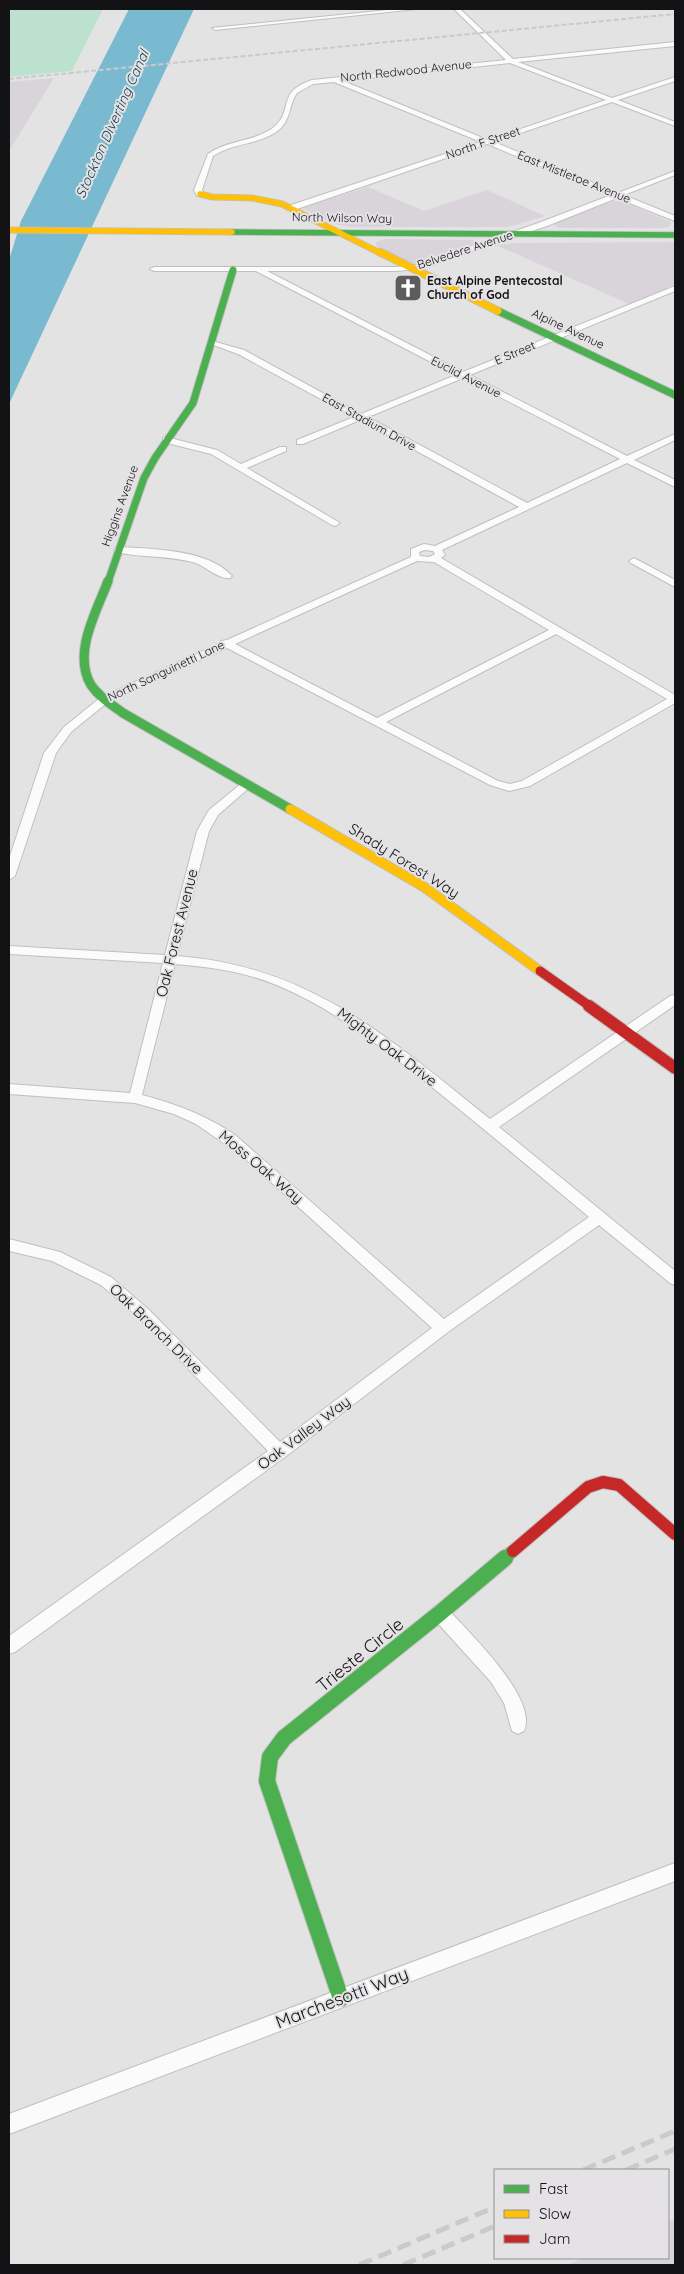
<svg xmlns="http://www.w3.org/2000/svg" width="684" height="2274" viewBox="0 0 684 2274" font-family="Quicksand,sans-serif">
	<style>
		.built { fill: #d8d4da }
		.green { fill: #bce1cf }
		.water { fill: #7abad0 }
		.lines { fill: none; stroke-linecap: round; stroke-linejoin: round }
		.street-casing { stroke: #c0bfc0; stroke-width: 2 }
		.fast-far4-casing { stroke: #c0bfc0; stroke-width: 7 }
		.fast-far3-casing { stroke: #c0bfc0; stroke-width: 9 }
		.fast-far2-casing { stroke: #c0bfc0; stroke-width: 11 }
		.fast-far1-casing { stroke: #c0bfc0; stroke-width: 14 }
		.fast-casing { stroke: #c0bfc0; stroke-width: 18 }
		.slow-far2-casing { stroke: #c0bfc0; stroke-width: 7 }
		.slow-far1-casing { stroke: #c0bfc0; stroke-width: 9 }
		.slow-casing { stroke: #c0bfc0; stroke-width: 11 }
		.jam-far1-casing { stroke: #c0bfc0; stroke-width: 11 }
		.jam-casing { stroke: #c0bfc0; stroke-width: 14 }
		.street { fill: #fbfbfb; fill-rule: evenodd }
		.fast-far4 { stroke: #4caf50; stroke-width: 5.5 }
		.fast-far3 { stroke: #4caf50; stroke-width: 7 }
		.fast-far2 { stroke: #4caf50; stroke-width: 9 }
		.fast-far1 { stroke: #4caf50; stroke-width: 12 }
		.fast { stroke: #4caf50; stroke-width: 16 }
		.slow-far2 { stroke: #ffc107; stroke-width: 5.5 }
		.slow-far1 { stroke: #ffc107; stroke-width: 7 }
		.slow { stroke: #ffc107; stroke-width: 9 }
		.jam-far1 { stroke: #c62828; stroke-width: 9 }
		.jam { stroke: #c62828; stroke-width: 12 }
		.rail-far1 { stroke: #cacaca; stroke-width: 2; stroke-dasharray: 5 2.5; stroke-linecap: butt }
		.rail { stroke: #cacaca; stroke-width: 5; stroke-dasharray: 14 7; stroke-linecap: butt }
		.labels { text-anchor: middle; stroke-width: 4; stroke-linejoin: round; paint-order: stroke }
		.far-street-label { font-size: 12px; fill: #131214; stroke: #e4e2e5 }
		.far-poi-label { font-size: 12px; font-weight: bold; fill: #131214; stroke: #e4e2e5; text-anchor: start }
		.far-water-label { font-size: 14px; font-style: italic; fill: #143d4b; stroke: #e4e2e5 }
		.street-label { font-size: 15px; fill: #131214; stroke: #e4e2e5 }
		.near-street-label { font-size: 18px; fill: #131214; stroke: #e4e2e5 }
	</style>
	<rect width="100%" height="100%" fill="#e4e3e4"/>
	<path class="built" d="M54 78 9 151V82Z
		M368 187 424 211 487 190 545 216 508 227H350L334 224 302 208Z
		M613 201H621L671 222 669 227 662 228H559L554 226 562 219Z
		M385 239 477 240 478 242 418 265 409 263 376 246V242Z
		M675 242V284L629 304 496 245 517 243Z
		M675 2219V2265H567L584 2258H668V2222Z"/>
	<path class="green" d="M9 9H103L72 71 9 77Z"/>
	<path class="water" d="M129 9H194L9 404V260L21 221Z"/>
	<g class="lines">
		<defs>
			<path id="street" d="M398 9H417L215 30 212 28Z
				M454 9H460L513 59 675 42V46L518 62 612 98 675 77V81L618 100 675 122V126L612 102 494 142 618 193 675 171V175L624 195 675 216V221L617 198 547 226 419 269 396 271H267L463 372 675 286V291L470 375 627 456 675 434V440L634 460 675 480V487L627 463 442 550 445 555 441 558 675 695V703L530 786 509 791 490 785 227 648 108 702 71 732 56 753 15 876 9 880V859L44 753 64 727 100 698 220 643 221 641 227 640 411 557V549L424 544 435 546 519 507 360 420 303 444H297V440L354 417 238 354 208 343 212 341 244 350 361 414 456 375 256 271H154L150 269 154 267H396L418 265 541 222 611 195 487 144 294 210H288V206L481 142 334 82 313 84 297 93C289 104 291 118 281 128 263 145 233 142 213 156L202 190 204 194 197 196 194 190 208 154C228 139 257 142 275 126 294 109 276 92 312 80L506 60ZM510 63 606 100 488 140 343 81ZM463 378 620 459 527 503 368 417ZM425 550 433 551 435 554 429 557 420 556 419 552ZM417 561 434 562 549 630 377 718 235 644ZM556 634 667 699 522 781 510 784 498 781 386 722Z
				M166 437 217 450 241 464 280 447H286V451L247 468 340 523 335 526 332 525 211 454 163 442V438Z
				M119 547C152 549 208 549 232 576L230 578C220 580 206 567 196 563 169 555 142 558 116 552L114 550Z
				M634 558 675 580V587L631 563 629 561Z
				M246 782 250 783 252 785 250 787 218 815 209 831 177 956C311 966 390 1039 490 1119L670 996 675 995V1005L499 1127 675 1271V1285L670 1283 599 1225 448 1332 285 1457 15 1652 9 1654V1636L268 1451 138 1317 101 1285 52 1261 9 1251V1239L60 1252 111 1277 148 1309 280 1442 432 1328 242 1156 196 1124 174 1114 135 1103 9 1094V1084L130 1093 163 963 9 954V946L165 955 197 831 209 810 242 783ZM175 964C211 967 246 972 279 986 334 1009 381 1047 428 1084 482 1127 535 1172 589 1217L444 1319 234 1134C202 1114 179 1105 142 1095Z
				M440 1605 446 1607C467 1631 539 1698 524 1731L518 1734 512 1731 504 1703 491 1682 434 1619 431 1613 434 1607Z
				M675 1863V1881L9 2134V2114Z"/>
			<path id="fast-far4" d="M232 232 675 235"/>
			<path id="fast-far3" d="M498 311 675 395
				M108 582 144 478 155 458 193 403 233 270"/>
			<path id="fast-far2" d="M108 581C97 611 72 653 91 685 99 697 112 705 123 713L290 809"/>
			<path id="fast-far1" d="M503 1559 513 1551"/>
			<path id="fast" d="M341 1999 267 1781 270 1757 284 1738 440 1613 505 1558"/>
			<path id="slow-far2" d="M200 194 212 197 252 198 282 204 382 254
				M9 230 232 232"/>
			<path id="slow-far1" d="M380 252 498 311"/>
			<path id="slow" d="M290 809 424 887 540 971"/>
			<path id="jam-far1" d="M540 971 591 1007"/>
			<path id="jam" d="M589 1006 675 1068
				M513 1551 588 1487 603 1482 619 1485 675 1534"/>
		</defs>
		<use href="#street" class="street-casing"/>
		<use href="#fast-far4" class="fast-far4-casing"/>
		<use href="#fast-far3" class="fast-far3-casing"/>
		<use href="#fast-far2" class="fast-far2-casing"/>
		<use href="#fast-far1" class="fast-far1-casing"/>
		<use href="#fast" class="fast-casing"/>
		<use href="#slow-far2" class="slow-far2-casing"/>
		<use href="#slow-far1" class="slow-far1-casing"/>
		<use href="#slow" class="slow-casing"/>
		<use href="#jam-far1" class="jam-far1-casing"/>
		<use href="#jam" class="jam-casing"/>
		<use href="#street" class="street"/>
		<use href="#fast-far4" class="fast-far4"/>
		<use href="#fast-far3" class="fast-far3"/>
		<use href="#fast-far2" class="fast-far2"/>
		<use href="#fast-far1" class="fast-far1"/>
		<use href="#fast" class="fast"/>
		<use href="#slow-far2" class="slow-far2"/>
		<use href="#slow-far1" class="slow-far1"/>
		<use href="#slow" class="slow"/>
		<use href="#jam-far1" class="jam-far1"/>
		<use href="#jam" class="jam"/>
		<path class="rail-far1" d="M9 79 675 14"/>
		<path class="rail" d="M583 2170 675 2131
			M626 2170 675 2149
			M359 2265 495 2207
			M403 2265 495 2226"/>
	</g>
	<defs>
		<symbol id="church-square" viewBox="-11 -11 22 22"><rect x="-9" y="-9" width="18" height="18" rx="4" fill="#5c5b5d" stroke="#e4e2e5"/><path d="M-1.2-6h2.4v3.5h3.3v2.4h-3.3V6h-2.4V-.1h-3.3v-2.4h3.3Z" fill="#fff"/></symbol>
	</defs>
	<g fill-rule="evenodd">
		<use href="#church-square" x="392" y="272" width="32" height="32"/>
	</g>
	<g class="labels">
		<g class="far-street-label">
			<text transform="translate(406 71) rotate(-6)" y="4">North Redwood Avenue</text>
			<text transform="translate(483 143) rotate(-19)" y="4">North F Street</text>
			<text transform="translate(574 177) rotate(22)" y="4">East Mistletoe Avenue</text>
			<text transform="translate(342 218) rotate(1)" y="4">North Wilson Way</text>
			<text transform="translate(465 250) rotate(-18)" y="4">Belvedere Avenue</text>
			<text transform="translate(568 329) rotate(25)" y="4">Alpine Avenue</text>
			<text transform="translate(515 353) rotate(-23)" y="4">E Street</text>
			<text transform="translate(466 377) rotate(27)" y="4">Euclid Avenue</text>
			<text transform="translate(369 422) rotate(29)" y="4">East Stadium Drive</text>
			<text transform="translate(120 506) rotate(-70)" y="4">Higgins Avenue</text>
			<text transform="translate(166 671) rotate(-25)" y="4">North Sanguinetti Lane</text>
		</g>
		<g class="far-poi-label">
			<text x="427" y="285">East Alpine Pentecostal<tspan x="427" dy="14">Church of God</tspan></text>
		</g>
		<g class="far-water-label">
			<text transform="translate(112 124) rotate(-66)" y="5">Stockton Diverting Canal</text>
		</g>
		<g class="street-label">
			<text transform="translate(404 861) rotate(32)" y="5">Shady Forest Way</text>
			<text transform="translate(177 933) rotate(-76)" y="5">Oak Forest Avenue</text>
			<text transform="translate(387 1047) rotate(37)" y="5">Mighty Oak Drive</text>
			<text transform="translate(261 1167) rotate(40)" y="5">Moss Oak Way</text>
			<text transform="translate(156 1329) rotate(44)" y="5">Oak Branch Drive</text>
			<text transform="translate(304 1433) rotate(-37)" y="5">Oak Valley Way</text>
		</g>
		<g class="near-street-label">
			<text transform="translate(360 1655) rotate(-39)" y="6">Trieste Circle</text>
			<text transform="translate(342 1998) rotate(-21)" y="6">Marchesotti Way</text>
		</g>
	</g>
	<rect width="684" height="2274" fill="none" stroke="#131214" stroke-width="20"/>
	<rect x="494" y="2169" width="175" height="90" fill="#e4e2e5" stroke="#908f91"/>
	<rect x="504" y="2185" width="25" height="8" fill="#4caf50" stroke="#908f91"/>
	<text x="539" y="2194" font-size="15" fill="#131214">Fast</text>
	<rect x="504" y="2210" width="25" height="8" fill="#ffc107" stroke="#908f91"/>
	<text x="539" y="2219" font-size="15" fill="#131214">Slow</text>
	<rect x="504" y="2235" width="25" height="8" fill="#c62828" stroke="#908f91"/>
	<text x="539" y="2244" font-size="15" fill="#131214">Jam</text>
</svg>
